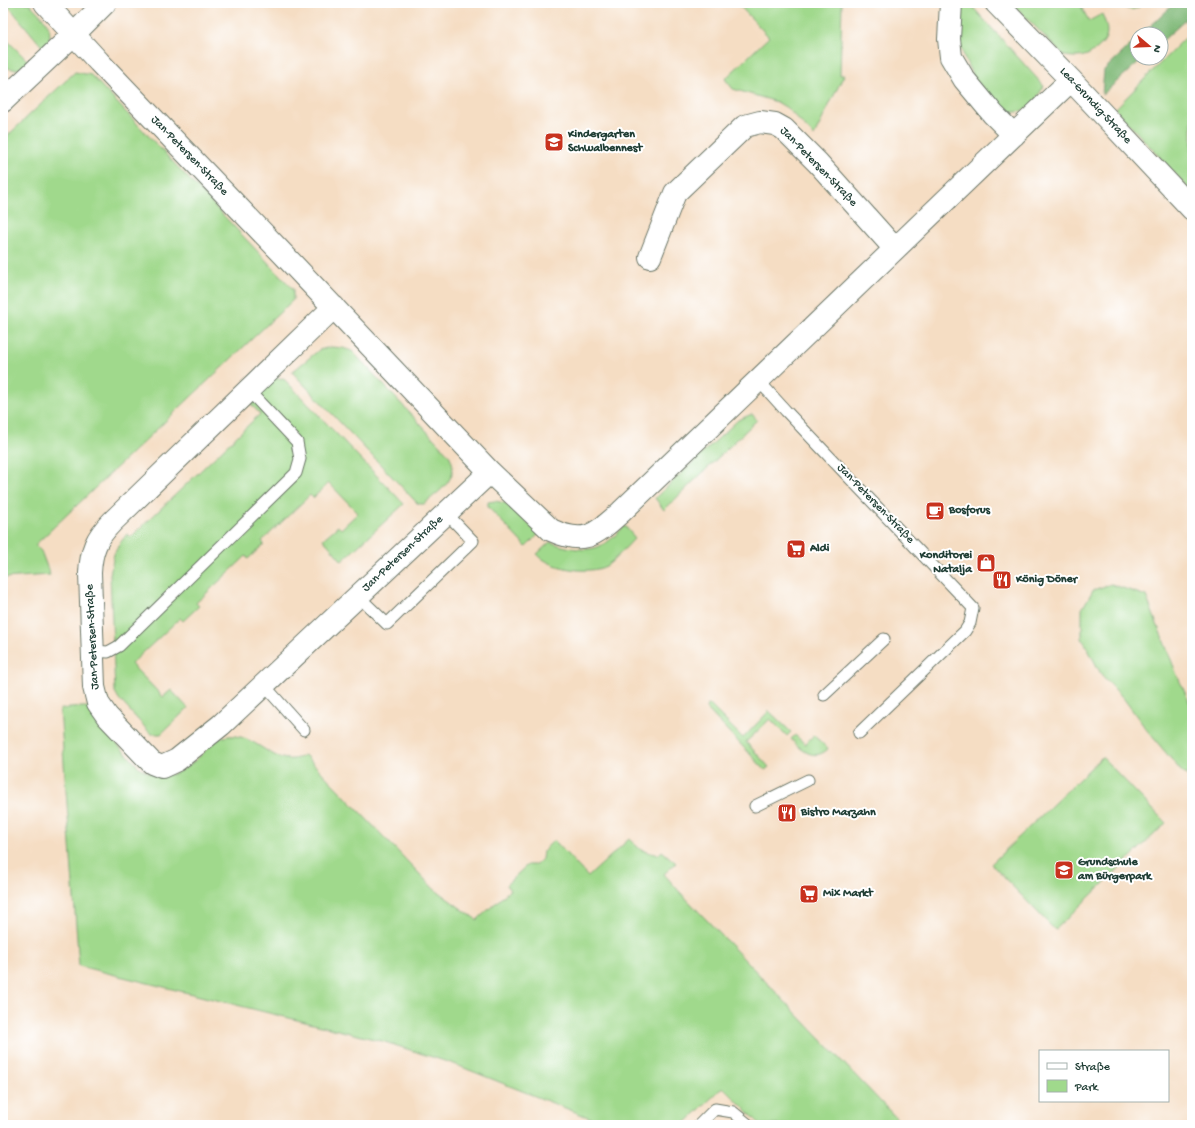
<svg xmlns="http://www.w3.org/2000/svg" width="1195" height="1128" viewBox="0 0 1195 1128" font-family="'Gochi Hand',sans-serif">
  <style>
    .green { fill: #a0d98c; stroke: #608b60 }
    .forest { fill: #80b978; stroke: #507b56 }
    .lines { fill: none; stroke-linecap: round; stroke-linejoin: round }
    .lane-casing { stroke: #6a7566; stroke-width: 13 }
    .street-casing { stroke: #6a7566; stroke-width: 24 }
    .lane { stroke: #fff; stroke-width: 11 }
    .street { stroke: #fff; stroke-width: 22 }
    .labels { text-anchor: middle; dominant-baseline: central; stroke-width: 4; stroke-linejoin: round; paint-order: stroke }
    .street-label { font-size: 12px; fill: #1f3d34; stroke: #fff }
    .poi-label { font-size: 12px; font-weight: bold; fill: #1f3d34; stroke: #fff; text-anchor: start }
  </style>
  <rect width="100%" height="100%" fill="#fff"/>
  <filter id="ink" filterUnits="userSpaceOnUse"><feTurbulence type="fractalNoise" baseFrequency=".025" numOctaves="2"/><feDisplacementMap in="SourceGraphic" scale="8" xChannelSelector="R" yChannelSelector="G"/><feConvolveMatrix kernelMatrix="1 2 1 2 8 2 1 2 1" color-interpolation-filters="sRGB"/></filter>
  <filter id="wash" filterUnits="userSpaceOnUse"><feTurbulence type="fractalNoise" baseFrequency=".012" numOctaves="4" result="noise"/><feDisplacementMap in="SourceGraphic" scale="16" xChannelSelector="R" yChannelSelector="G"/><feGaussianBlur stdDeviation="0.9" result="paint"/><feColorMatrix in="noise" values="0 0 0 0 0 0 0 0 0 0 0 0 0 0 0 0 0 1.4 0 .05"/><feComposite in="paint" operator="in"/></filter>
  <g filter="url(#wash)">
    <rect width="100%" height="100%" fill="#f5ddc3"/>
    <path class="green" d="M 6,3 L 29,3 C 42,17 59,29 44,49 Z
      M 737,3 L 842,3 L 840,75 L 844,75 L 814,136 L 787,108 L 777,102 L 733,89 L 725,79 L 769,37 Z
      M 958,3 L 970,4 L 1043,85 C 1038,101 1024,118 1005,110 C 1000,108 983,89 979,84 C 974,79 971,72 968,66 C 958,45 957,26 958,3 Z
      M 1012,3 L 1079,3 L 1089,21 L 1102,14 C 1109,30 1110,39 1095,50 C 1092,52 1090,54 1087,55 C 1080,58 1072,57 1064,56 Z
      M 1122,3 L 1144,3 C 1136,10 1129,13 1121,4 Z
      M 3,36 L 30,63 C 21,70 13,71 3,66 Z
      M 1186,37 L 1192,43 L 1192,192 L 1115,109 Z
      M 75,72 L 91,75 L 293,289 L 293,300 L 35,545 L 41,551 L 50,575 L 3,578 L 3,140 Z
      M 331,347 L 343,348 L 352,351 L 449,455 C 462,478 439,491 424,504 L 418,504 L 292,372 L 319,350 Z
      M 283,378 L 404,504 L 342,561 L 323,539 L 338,526 L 341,529 L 358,513 L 329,483 L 313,498 L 310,495 L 262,541 L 264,544 L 248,559 L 246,556 L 196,603 L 199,606 L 183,621 L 180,618 L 131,664 L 163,697 L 171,690 L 188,708 L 161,734 L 151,734 L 119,699 L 115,692 L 110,575 L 114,554 L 120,543 L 127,534 L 131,537 L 260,414 L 249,402 L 274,379 Z
      M 752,414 L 757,420 L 664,510 L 655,498 L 738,420 Z
      M 495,501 L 505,503 L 512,506 L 539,534 L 526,547 L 488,507 L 488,502 Z
      M 625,526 L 635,538 C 628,545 614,561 606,566 C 589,575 550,569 537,554 L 550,542 C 564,547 585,553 600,546 C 610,542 617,533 625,526 Z
      M 1111,584 L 1146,596 L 1177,675 L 1192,708 L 1192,779 L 1182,772 L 1146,729 L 1124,699 L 1101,674 L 1082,638 L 1082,609 L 1093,590 Z
      M 708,703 L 743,738 L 769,711 L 791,732 L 787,736 L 770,719 L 746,742 L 769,767 L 765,770 L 706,708 Z
      M 82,707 L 88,707 L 95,721 L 140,768 C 168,785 186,770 206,750 C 212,745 215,739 223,737 C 256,728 274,773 305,755 L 434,889 L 477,920 L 510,890 L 506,885 L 527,865 L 536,865 L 542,859 L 543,851 L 554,840 L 588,877 L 629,839 L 641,850 L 658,855 L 662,851 L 676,863 L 664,874 L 678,890 L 903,1125 L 761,1125 L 723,1087 L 683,1125 L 608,1125 L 454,1064 L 382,1041 L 79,966 L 60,709 Z
      M 795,735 L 805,744 L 814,735 L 828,749 C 814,762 801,750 791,739 Z
      M 1102,757 L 1166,823 L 1055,930 L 991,864 Z"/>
    <path class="forest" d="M 1175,3 L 1192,3 L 1192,14 L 1161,42 L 1161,34 L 1142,34 Z
      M 1137,39 L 1137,58 L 1143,58 L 1102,95 L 1104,70 Z"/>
  </g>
  <g filter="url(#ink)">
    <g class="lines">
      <defs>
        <path id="lane" d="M 758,380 L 786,411 L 973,608 L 970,623 L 965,631 L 859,733
          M 358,596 L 387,624 L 473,541 L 447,514
          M 93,651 L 108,652 L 119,646 L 296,473 L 300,459 L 297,442 L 248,390
          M 264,685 L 304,730
          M 824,695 L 884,639
          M 755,806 L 808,780
          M 699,1125 L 715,1109 L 733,1112 L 749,1125"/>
        <path id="street" d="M 45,3 L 99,62 L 283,254 L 490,472 L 551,530 C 586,546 596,534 621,512 L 1071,80
          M 951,3 L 949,39 L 951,57 L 964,79 L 993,114 L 1014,135
          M 996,3 L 1071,80 L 1192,209
          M 3,101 L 74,34 L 105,3
          M 650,257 L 675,193 L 745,126 L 760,122 L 775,124 L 784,129 L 818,163 L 895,249
          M 334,307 L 112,522 C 96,538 91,551 90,573 L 94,687 L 98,703 L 107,716 L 152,763 L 162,767 L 177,760 L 221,725 L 490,472"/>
      </defs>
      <use href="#lane" class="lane-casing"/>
      <use href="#street" class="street-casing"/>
      <use href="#lane" class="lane"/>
      <use href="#street" class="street"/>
    </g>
  </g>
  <defs>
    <symbol id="school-square" viewBox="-11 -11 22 22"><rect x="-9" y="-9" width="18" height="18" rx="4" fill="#c8321e" stroke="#fff"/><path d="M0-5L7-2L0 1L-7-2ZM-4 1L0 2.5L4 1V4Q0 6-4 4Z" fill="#fff"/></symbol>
    <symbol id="cafe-square" viewBox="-11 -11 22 22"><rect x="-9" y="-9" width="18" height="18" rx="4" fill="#c8321e" stroke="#fff"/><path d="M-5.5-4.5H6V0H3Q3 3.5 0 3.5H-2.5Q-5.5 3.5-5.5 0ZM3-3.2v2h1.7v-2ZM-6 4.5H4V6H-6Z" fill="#fff"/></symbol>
    <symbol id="supermarket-square" viewBox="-11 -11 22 22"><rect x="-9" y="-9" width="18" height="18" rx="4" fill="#c8321e" stroke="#fff"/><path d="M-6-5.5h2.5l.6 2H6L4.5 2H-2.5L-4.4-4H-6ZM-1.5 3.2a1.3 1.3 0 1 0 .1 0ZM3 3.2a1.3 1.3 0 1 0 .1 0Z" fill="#fff"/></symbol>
    <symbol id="shop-square" viewBox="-11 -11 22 22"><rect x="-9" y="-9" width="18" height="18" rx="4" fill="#c8321e" stroke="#fff"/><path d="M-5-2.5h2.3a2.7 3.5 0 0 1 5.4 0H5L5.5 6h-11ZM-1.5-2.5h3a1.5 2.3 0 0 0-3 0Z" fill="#fff"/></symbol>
    <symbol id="restaurant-square" viewBox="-11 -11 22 22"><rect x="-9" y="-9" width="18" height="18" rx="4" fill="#c8321e" stroke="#fff"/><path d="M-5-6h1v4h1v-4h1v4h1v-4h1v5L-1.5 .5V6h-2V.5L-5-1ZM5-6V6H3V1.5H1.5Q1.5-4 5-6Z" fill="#fff"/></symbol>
  </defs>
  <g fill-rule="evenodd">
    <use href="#school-square" x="543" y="131" width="22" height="22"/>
    <use href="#cafe-square" x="924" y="500" width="22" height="22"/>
    <use href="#supermarket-square" x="785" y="538" width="22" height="22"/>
    <use href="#shop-square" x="975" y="552" width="22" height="22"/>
    <use href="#restaurant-square" x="991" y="569" width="22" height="22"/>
    <use href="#restaurant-square" x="776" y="802" width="22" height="22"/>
    <use href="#school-square" x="1053" y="859" width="22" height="22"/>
    <use href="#supermarket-square" x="798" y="883" width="22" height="22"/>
  </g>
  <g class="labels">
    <g class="street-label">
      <text transform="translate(1095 106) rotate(47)">Lea-Grundig-Straße</text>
      <text transform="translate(189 156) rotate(46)">Jan-Petersen-Straße</text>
      <text transform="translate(818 167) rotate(46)">Jan-Petersen-Straße</text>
      <text transform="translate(875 504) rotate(46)">Jan-Petersen-Straße</text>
      <text transform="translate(403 554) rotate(-43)">Jan-Petersen-Straße</text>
      <text transform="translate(93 637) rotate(-93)">Jan-Petersen-Straße</text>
    </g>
    <g class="poi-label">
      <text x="568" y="135">Kindergarten<tspan x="568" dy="14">Schwalbennest</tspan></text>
      <text x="949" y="511">Bosforus</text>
      <text x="810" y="549">Aldi</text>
      <text x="972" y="556" text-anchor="end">Konditorei<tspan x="972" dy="14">Natalja</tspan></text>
      <text x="1016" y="580">König Döner</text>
      <text x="801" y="813">Bistro Marzahn</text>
      <text x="1078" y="863">Grundschule<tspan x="1078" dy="14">am Bürgerpark</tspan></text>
      <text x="823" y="894">Mix Markt</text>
    </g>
  </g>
  <rect width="1195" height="1128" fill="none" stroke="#fff" stroke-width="16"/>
  <rect x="1039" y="1050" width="130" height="52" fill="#ffffff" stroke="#a5b1ae"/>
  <rect x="1047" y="1063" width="20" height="6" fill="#ffffff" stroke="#a5b1ae"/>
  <text x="1075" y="1070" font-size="12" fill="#1f3d34">Straße</text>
  <rect x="1047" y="1080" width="20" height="12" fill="#a0d98c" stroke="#a5b1ae"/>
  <text x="1075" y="1090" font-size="12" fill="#1f3d34">Park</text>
  <g transform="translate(1149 46) rotate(109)"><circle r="19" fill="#ffffff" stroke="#a5b1ae"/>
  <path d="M0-3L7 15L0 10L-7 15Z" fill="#c8321e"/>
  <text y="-6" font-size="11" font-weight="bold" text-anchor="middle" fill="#1f3d34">N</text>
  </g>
</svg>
